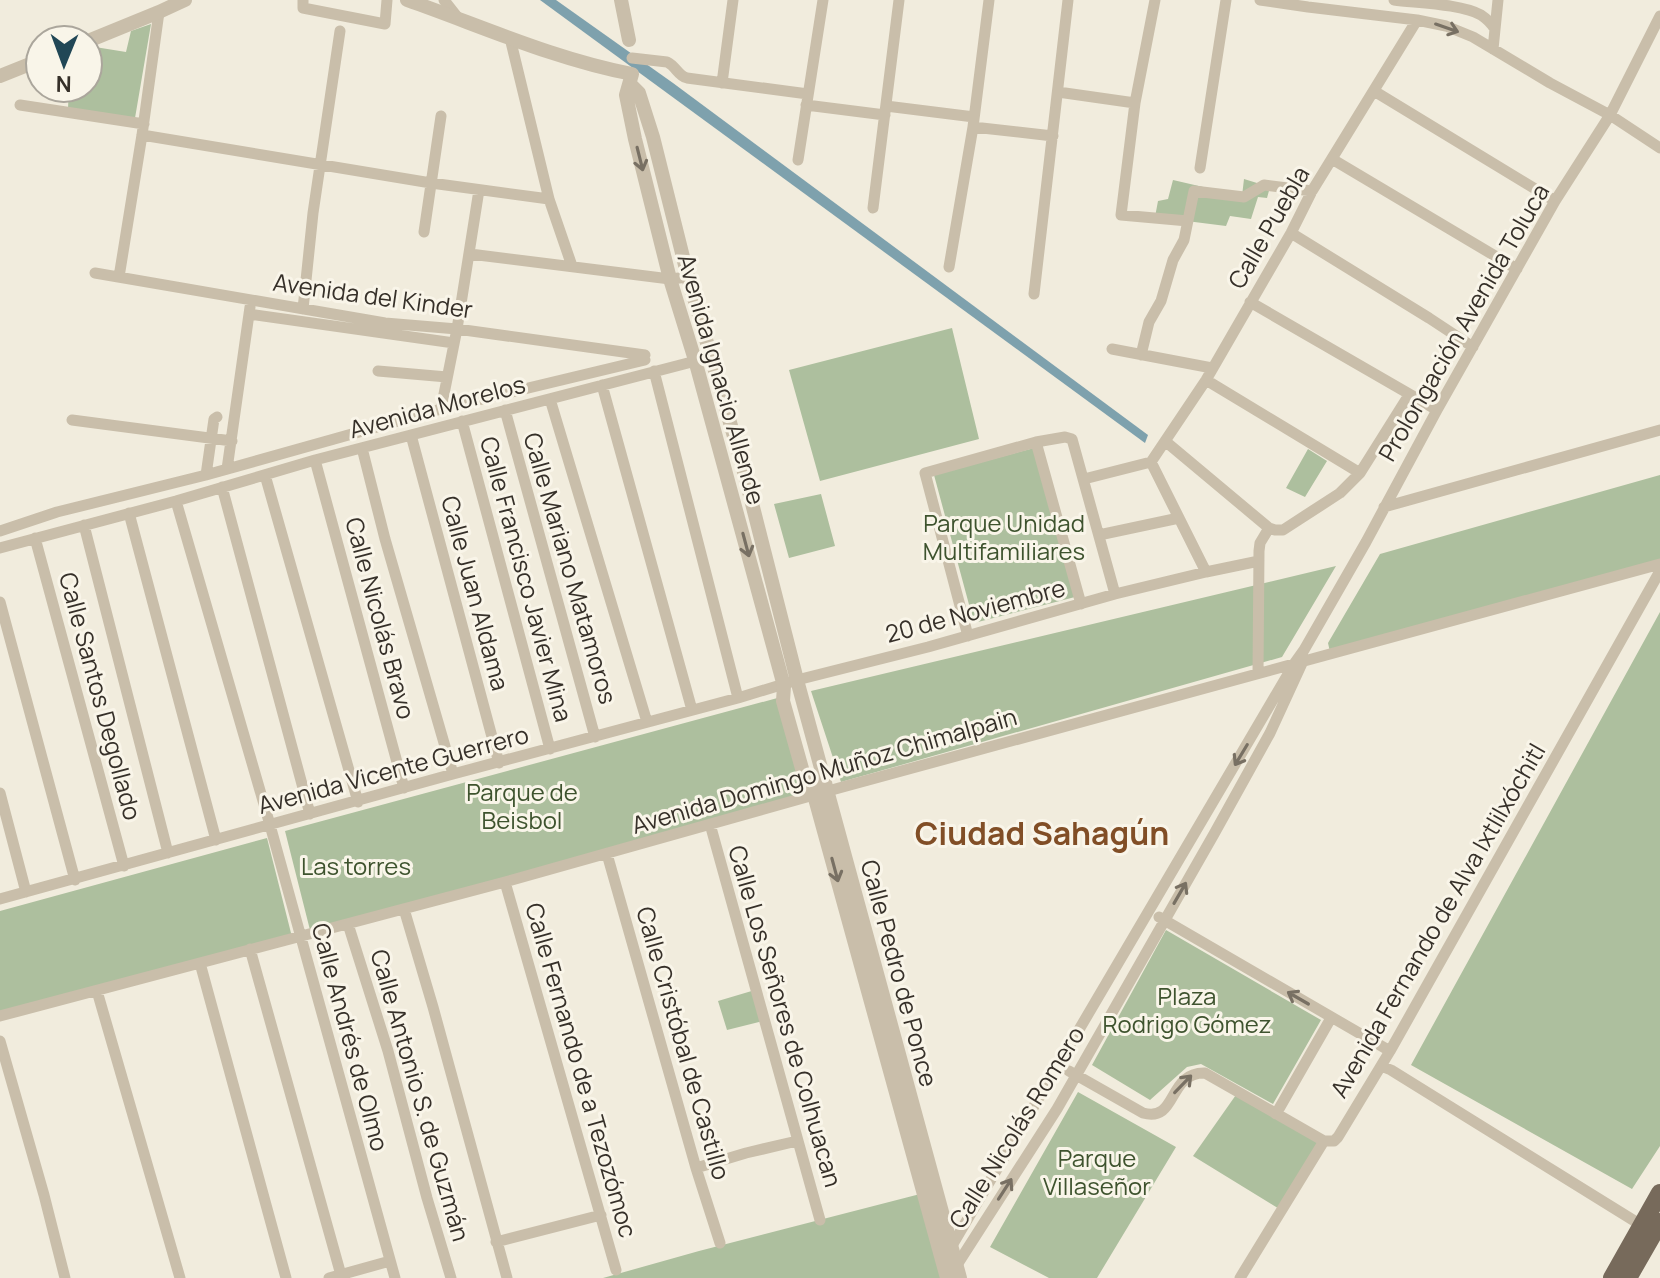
<svg xmlns="http://www.w3.org/2000/svg" width="1660" height="1278" viewBox="0 0 1660 1278" font-family="Manrope,sans-serif">
  <style>
    .green { fill: #adbf9e }
    .water { fill: #7ea1ad }
    .lines { fill: none; stroke-linecap: round; stroke-linejoin: round }
    .minor { stroke: #c9beaa; stroke-width: 11 }
    .tertiary { stroke: #c9beaa; stroke-width: 14 }
    .primary { stroke: #776a5b; stroke-width: 18 }
    .oneway { stroke: #787063 }
    .labels { text-anchor: middle; dominant-baseline: central; stroke-width: 6; stroke-linejoin: round; paint-order: stroke }
    .street-label { font-size: 24px; fill: #363029; stroke: #f9f5e9 }
    .park-label { font-size: 24px; fill: #3e532e; stroke: #f9f5e9 }
    .district-label { font-size: 32px; font-weight: bold; fill: #814e26; stroke: #f9f5e9 }
  </style>
  <rect width="100%" height="100%" fill="#f1ecdd"/>
  <path class="green" d="M 151,24 L 135,118 L 68,108 L 69,88 L 88,88 L 88,50 L 95,47 L 126,52 L 131,31 Z
    M 1244,179 L 1270,187 L 1267,198 L 1258,197 L 1251,219 L 1230,216 L 1226,226 L 1155,217 L 1158,201 L 1168,199 L 1173,180 L 1242,196 Z
    M 952,328 L 979,439 L 820,481 L 789,370 Z
    M 1034,448 L 1075,597 L 974,623 L 934,475 Z
    M 1308,449 L 1327,461 L 1305,497 L 1286,488 Z
    M 1660,475 L 1660,564 L 1330,652 L 1328,643 L 1380,554 Z
    M 821,494 L 835,546 L 789,558 L 774,504 Z
    M 1336,566 L 1282,657 L 841,782 L 811,691 Z
    M 1660,612 L 1660,1146 L 1632,1189 L 1411,1065 Z
    M 781,697 L 807,795 L 310,930 L 285,831 Z
    M 267,838 L 292,937 L 0,1015 L 0,911 Z
    M 1166,930 L 1321,1020 L 1273,1104 L 1201,1064 L 1187,1067 L 1150,1100 L 1092,1065 Z
    M 755,990 L 763,1021 L 727,1030 L 718,1001 Z
    M 1078,1092 L 1176,1147 L 1097,1278 L 1049,1278 L 990,1247 Z
    M 1238,1092 L 1324,1141 L 1281,1210 L 1193,1156 Z
    M 924,1193 L 947,1278 L 603,1278 L 699,1251 Z"/>
  <path class="water" d="M 540,0 L 556,0 L 673,83 L 1148,435 L 1145,443 Z"/>
  <g class="lines">
    <path class="minor" d="M 303,0 L 303,8 L 385,24 L 387,0
      M 444,0 L 458,18
      M 1155,0 L 1135,103 L 1121,215 L 1188,221
      M 1260,0 L 1308,7 L 1417,20 L 1446,26 L 1473,37 L 1550,83 L 1610,115 L 1660,148
      M 1394,0 C 1417,3 1462,4 1481,15 C 1487,19 1491,23 1495,29
      M 510,38 L 549,199 L 572,266
      M 1493,49 L 1498,0
      M 632,58 L 667,62 C 676,66 678,76 687,78 L 808,94
      M 722,83 L 733,0
      M 1374,91 L 1555,201
      M 1058,92 L 1135,103
      M 20,105 L 144,124
      M 806,105 L 885,115
      M 886,106 L 974,117
      M 973,127 L 1053,136
      M 142,135 L 431,183 L 549,199
      M 1332,159 L 1517,269
      M 798,160 L 823,0
      M 1200,168 L 1226,0
      M 873,208 L 899,0
      M 424,232 L 441,116
      M 1291,233 L 1429,318 L 1473,347
      M 470,254 L 670,279 L 688,277
      M 949,267 L 973,127 L 989,0
      M 95,273 L 385,323 L 457,329 L 645,355
      M 119,277 L 142,135 L 159,12
      M 1034,294 L 1068,0
      M 1250,302 L 1437,410
      M 303,309 L 313,213 L 340,31
      M 249,314 L 454,343
      M 1112,349 L 1212,368
      M 1141,355 L 1149,322 L 1161,301 L 1173,260 L 1184,240 L 1194,191 L 1244,197 L 1264,185 L 1312,191
      M 378,371 L 447,377
      M 654,371 L 738,698
      M 1206,380 L 1360,473
      M 602,385 L 692,710
      M 550,399 L 647,722
      M 441,409 L 457,329 L 479,190
      M 505,410 L 595,737
      M 72,420 L 232,441
      M 462,421 L 550,749
      M 411,435 L 499,763
      M 1165,441 L 1269,528 L 1275,530 L 1283,530 L 1340,493 L 1360,473 L 1409,395
      M 1036,442 L 1065,437 L 1072,439 L 1115,594
      M 362,448 L 385,539 L 453,774
      M 315,460 L 404,788
      M 1151,462 L 1206,572
      M 227,469 L 250,307
      M 206,475 L 214,419 L 217,417
      M 265,475 L 358,802
      M 1084,479 L 1151,462 L 1206,380 L 1291,233 L 1312,191 L 1417,20
      M 222,487 L 310,814
      M 176,501 L 270,825 L 395,1278
      M 1384,507 L 1660,430
      M 129,513 L 216,840
      M 84,525 L 168,853
      M 0,531 L 57,512 L 206,475 L 441,409 L 645,360
      M 1099,535 L 1179,518
      M 35,538 L 124,866
      M 0,548 L 176,501 L 315,460 L 711,357
      M 0,602 L 75,880
      M 968,636 L 925,473 L 1036,442 L 1081,604
      M 1258,673 L 1259,551 L 1260,543 L 1269,528
      M 0,793 L 26,892
      M 710,824 L 820,1220
      M 607,854 L 696,1168 L 720,1243
      M 505,882 L 616,1270
      M 0,899 L 453,774 L 738,698 L 797,680 L 928,647 L 1115,594 L 1206,572 L 1259,561
      M 404,909 L 433,1007 L 507,1278
      M 1159,917 L 1390,1051
      M 348,924 L 388,1051 L 427,1198 L 451,1278
      M 250,949 L 341,1275
      M 200,963 L 286,1278
      M 97,991 L 180,1278
      M 0,1016 L 505,882 L 828,791 L 1660,564
      M 0,1041 L 44,1195 L 65,1278
      M 1381,1066 L 1391,1070 L 1641,1225
      M 1069,1071 L 1143,1113 C 1178,1123 1167,1072 1205,1073 L 1324,1141
      M 1276,1114 L 1331,1018
      M 1324,1141 L 1334,1141 L 1338,1137 L 1390,1051 L 1660,571
      M 696,1168 L 746,1153 L 797,1141
      M 496,1242 L 601,1215
      M 950,1249 L 1294,664 L 1304,650 L 1366,542 L 1437,410 L 1555,201 L 1610,115 L 1660,16
      M 955,1268 L 1057,1109 L 1214,834 L 1270,733 L 1304,659
      M 329,1278 L 390,1261
      M 1240,1278 L 1324,1141"/>
    <path class="tertiary" d="M 407,0 C 481,26 554,59 632,74 L 626,95 L 635,139 L 670,279 L 695,360 L 784,686 L 783,701 L 808,790 L 814,795
      M 621,0 L 629,40
      M 88,41 L 159,12 L 185,0
      M 0,76 L 40,60
      M 630,84 L 639,93 L 653,137 L 688,277 L 742,464 L 797,680 L 960,1278
      M 816,788 L 814,795 L 947,1278"/>
    <path class="primary" d="M 1612,1278 L 1660,1193
      M 1628,1278 L 1660,1222"/>
  </g>
  <defs><path id="oneway-shaft" d="M-6 0H5M1.5-3L5.5 0L1.5 3" fill="none" stroke-width="1.6" stroke-linecap="round" stroke-linejoin="round" transform="scale(2)"/></defs>
  <g class="oneway">
    <use href="#oneway-shaft" transform="translate(1447 28) rotate(19)"/>
    <use href="#oneway-shaft" transform="translate(640 159) rotate(76)"/>
    <use href="#oneway-shaft" transform="translate(746 545) rotate(75)"/>
    <use href="#oneway-shaft" transform="translate(1241 755) rotate(121)"/>
    <use href="#oneway-shaft" transform="translate(835 870) rotate(75)"/>
    <use href="#oneway-shaft" transform="translate(1180 893) rotate(-60)"/>
    <use href="#oneway-shaft" transform="translate(1298 998) rotate(-150)"/>
    <use href="#oneway-shaft" transform="translate(1183 1084) rotate(-46)"/>
    <use href="#oneway-shaft" transform="translate(1005 1189) rotate(-57)"/>
  </g>
  <g class="labels">
    <g class="street-label">
      <text transform="translate(1268 227) rotate(-60)">Calle Puebla</text>
      <text transform="translate(373 295) rotate(8)">Avenida del Kinder</text>
      <text transform="translate(1463 322) rotate(-60)">Prolongación Avenida Toluca</text>
      <text transform="translate(722 379) rotate(74)">Avenida Ignacio Allende</text>
      <text transform="translate(437 406) rotate(-15)">Avenida Morelos</text>
      <text transform="translate(571 568) rotate(74)">Calle Mariano Matamoros</text>
      <text transform="translate(527 579) rotate(75)">Calle Francisco Javier Mina</text>
      <text transform="translate(476 593) rotate(75)">Calle Juan Aldama</text>
      <text transform="translate(975 610) rotate(-15)">20 de Noviembre</text>
      <text transform="translate(381 618) rotate(75)">Calle Nicolás Bravo</text>
      <text transform="translate(101 696) rotate(75)">Calle Santos Degollado</text>
      <text transform="translate(393 769) rotate(-15)">Avenida Vicente Guerrero</text>
      <text transform="translate(824 770) rotate(-16)">Avenida Domingo Muñoz Chimalpain</text>
      <text transform="translate(1437 920) rotate(-60)">Avenida Fernando de Alva Ixtlilxóchitl</text>
      <text transform="translate(900 973) rotate(75)">Calle Pedro de Ponce</text>
      <text transform="translate(786 1016) rotate(74)">Calle Los Señores de Colhuacan</text>
      <text transform="translate(351 1037) rotate(75)">Calle Andrés de Olmo</text>
      <text transform="translate(684 1043) rotate(74)">Calle Cristóbal de Castillo</text>
      <text transform="translate(582 1070) rotate(74)">Calle Fernando de a Tezozómoc</text>
      <text transform="translate(421 1095) rotate(74)">Calle Antonio S. de Guzmán</text>
      <text transform="translate(1016 1127) rotate(-58)">Calle Nicolás Romero</text>
    </g>
    <g class="park-label">
      <text x="1004" y="522">Parque Unidad<tspan x="1004" dy="28">Multifamiliares</tspan></text>
      <text x="522" y="791">Parque de<tspan x="522" dy="28">Beisbol</tspan></text>
      <text x="356" y="865">Las torres</text>
      <text x="1187" y="995">Plaza<tspan x="1187" dy="28">Rodrigo Gómez</tspan></text>
      <text x="1097" y="1157">Parque<tspan x="1097" dy="28">Villaseñor</tspan></text>
    </g>
    <g class="district-label">
      <text x="1042" y="833">Ciudad Sahagún</text>
    </g>
  </g>
  <g transform="translate(64 64) rotate(181)"><circle r="38" fill="#f9f5e9" stroke="#aba69c" stroke-width="2"/>
  <path d="M0-6L14 30L0 20L-14 30Z" fill="#214756"/>
  <text y="-12" font-size="22" font-weight="bold" text-anchor="middle" fill="#363029">N</text>
  </g>
</svg>
